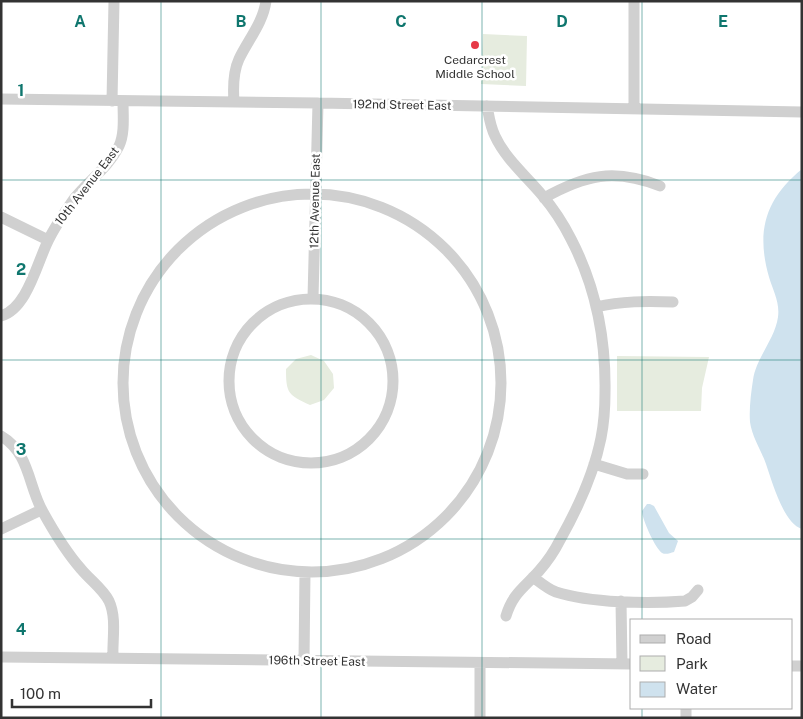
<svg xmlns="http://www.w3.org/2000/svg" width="803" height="719" viewBox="0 0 803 719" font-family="'Public Sans',sans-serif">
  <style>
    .green { fill: #e6ecdf }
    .water { fill: #cfe2ee }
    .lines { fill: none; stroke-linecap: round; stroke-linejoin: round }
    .minor { stroke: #d0d0d0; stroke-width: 11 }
    .grid { fill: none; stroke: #0f766e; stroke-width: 1; stroke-opacity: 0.55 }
    .poi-dot { fill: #e63946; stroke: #fff; stroke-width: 2 }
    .labels { text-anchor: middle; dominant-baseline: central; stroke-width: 5; stroke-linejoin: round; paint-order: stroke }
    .poi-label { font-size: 12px; fill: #333; stroke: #fff }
    .street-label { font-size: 12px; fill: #333; stroke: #fff }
    .grid-label { font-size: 16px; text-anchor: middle; font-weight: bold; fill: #0f766e; stroke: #fff; stroke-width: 5; stroke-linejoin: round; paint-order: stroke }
  </style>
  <rect width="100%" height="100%" fill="#fff"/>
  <path class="green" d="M 483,34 L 527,36 L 526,86 L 481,84 Z
    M 311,355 L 324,361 L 333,374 L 334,388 L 324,400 L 310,405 C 288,395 286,393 286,369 L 296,359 Z
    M 617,356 L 709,357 L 702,388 L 701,411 L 617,411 Z"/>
  <path class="water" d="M 802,169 L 802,529 C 783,523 772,481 766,464 C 761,450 752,437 750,422 C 749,409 751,393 753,380 C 756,358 775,339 778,317 C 780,302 773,291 769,277 C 756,232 765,199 802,169 Z
    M 647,504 L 650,504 L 654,506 L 669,533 L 678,541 L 674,552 C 670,553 666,555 662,553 C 655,548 642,519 642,511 Z"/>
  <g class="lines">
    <path class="minor" d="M 1,99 L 318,103 L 802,112
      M 112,101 L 114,1
      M 234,102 C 233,88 233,72 239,59 C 248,40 263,23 266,1
      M 487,106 C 489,116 490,126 495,136 C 505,158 526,176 542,195 C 553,208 563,223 571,239 C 596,287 606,339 605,393 C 605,408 604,423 601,438 C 594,473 578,508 560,540 C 555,550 547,562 539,571 C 524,588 513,593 506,616
      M 634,109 L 634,1
      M123 383a189 189 0 1 1 378 0a189 189 0 1 1-378 0Z
      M 544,198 C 585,175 614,168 660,186
      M 1,217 L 48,240
      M 313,298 L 318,103
      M229 381a82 82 0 1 1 164 0a82 82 0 1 1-164 0Z
      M 596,307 C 622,301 646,301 673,302
      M 1,316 C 27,309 37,263 48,241 C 55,226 65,212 74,199 C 88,181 109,167 119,146 C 125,133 123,116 123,101
      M 1,436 C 30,453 28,486 43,512 C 54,532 66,552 81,569 C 90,580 103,589 109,601 C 117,618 112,641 113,658
      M 594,464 L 627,474 L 643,474
      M 1,529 L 41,510
      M 533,577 C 541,583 548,589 556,592 C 590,603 649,604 685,601 L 692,597 L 698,590
      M 621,601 L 622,664
      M 1,657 L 632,664
      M 304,660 L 305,572
      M 792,666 L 802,666
      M 686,708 L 686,718
      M 480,718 L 480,663"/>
  </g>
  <path class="grid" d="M 161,1 L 161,718M 321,1 L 321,718M 482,1 L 482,718M 642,1 L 642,620M 1,180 L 802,180M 1,360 L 802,360M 1,539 L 802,539M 642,708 L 642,718"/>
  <circle class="poi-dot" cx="475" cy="45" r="5"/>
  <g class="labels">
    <g class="poi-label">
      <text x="475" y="60">Cedarcrest<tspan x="475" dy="14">Middle School</tspan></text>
    </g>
    <g class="street-label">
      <text transform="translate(402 105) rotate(1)">192nd Street East</text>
      <text transform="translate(87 186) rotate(-52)">10th Avenue East</text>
      <text transform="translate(315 201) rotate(-89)">12th Avenue East</text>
      <text transform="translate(317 661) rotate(1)">196th Street East</text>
    </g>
  </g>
  <g class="grid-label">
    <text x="80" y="27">A</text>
    <text x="241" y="27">B</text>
    <text x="401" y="27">C</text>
    <text x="562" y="27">D</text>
    <text x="723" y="27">E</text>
    <text x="21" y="96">1</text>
    <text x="21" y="275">2</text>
    <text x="21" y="455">3</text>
    <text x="21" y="635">4</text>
  </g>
  <rect width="803" height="719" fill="none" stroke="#333333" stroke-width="5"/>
  <rect x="630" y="619" width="162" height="90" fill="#ffffff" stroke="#adadad"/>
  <rect x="640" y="635" width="25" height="8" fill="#d0d0d0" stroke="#adadad"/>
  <text x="676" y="644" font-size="15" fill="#333333">Road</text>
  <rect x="640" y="656" width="25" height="15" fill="#e6ecdf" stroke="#adadad"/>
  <text x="676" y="669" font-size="15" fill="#333333">Park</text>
  <rect x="640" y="682" width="25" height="15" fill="#cfe2ee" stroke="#adadad"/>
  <text x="676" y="694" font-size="15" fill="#333333">Water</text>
  <path d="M12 699v8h139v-8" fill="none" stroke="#333333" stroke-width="2.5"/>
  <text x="20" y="699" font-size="15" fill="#333333" stroke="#ffffff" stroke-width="4" paint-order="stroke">100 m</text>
</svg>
